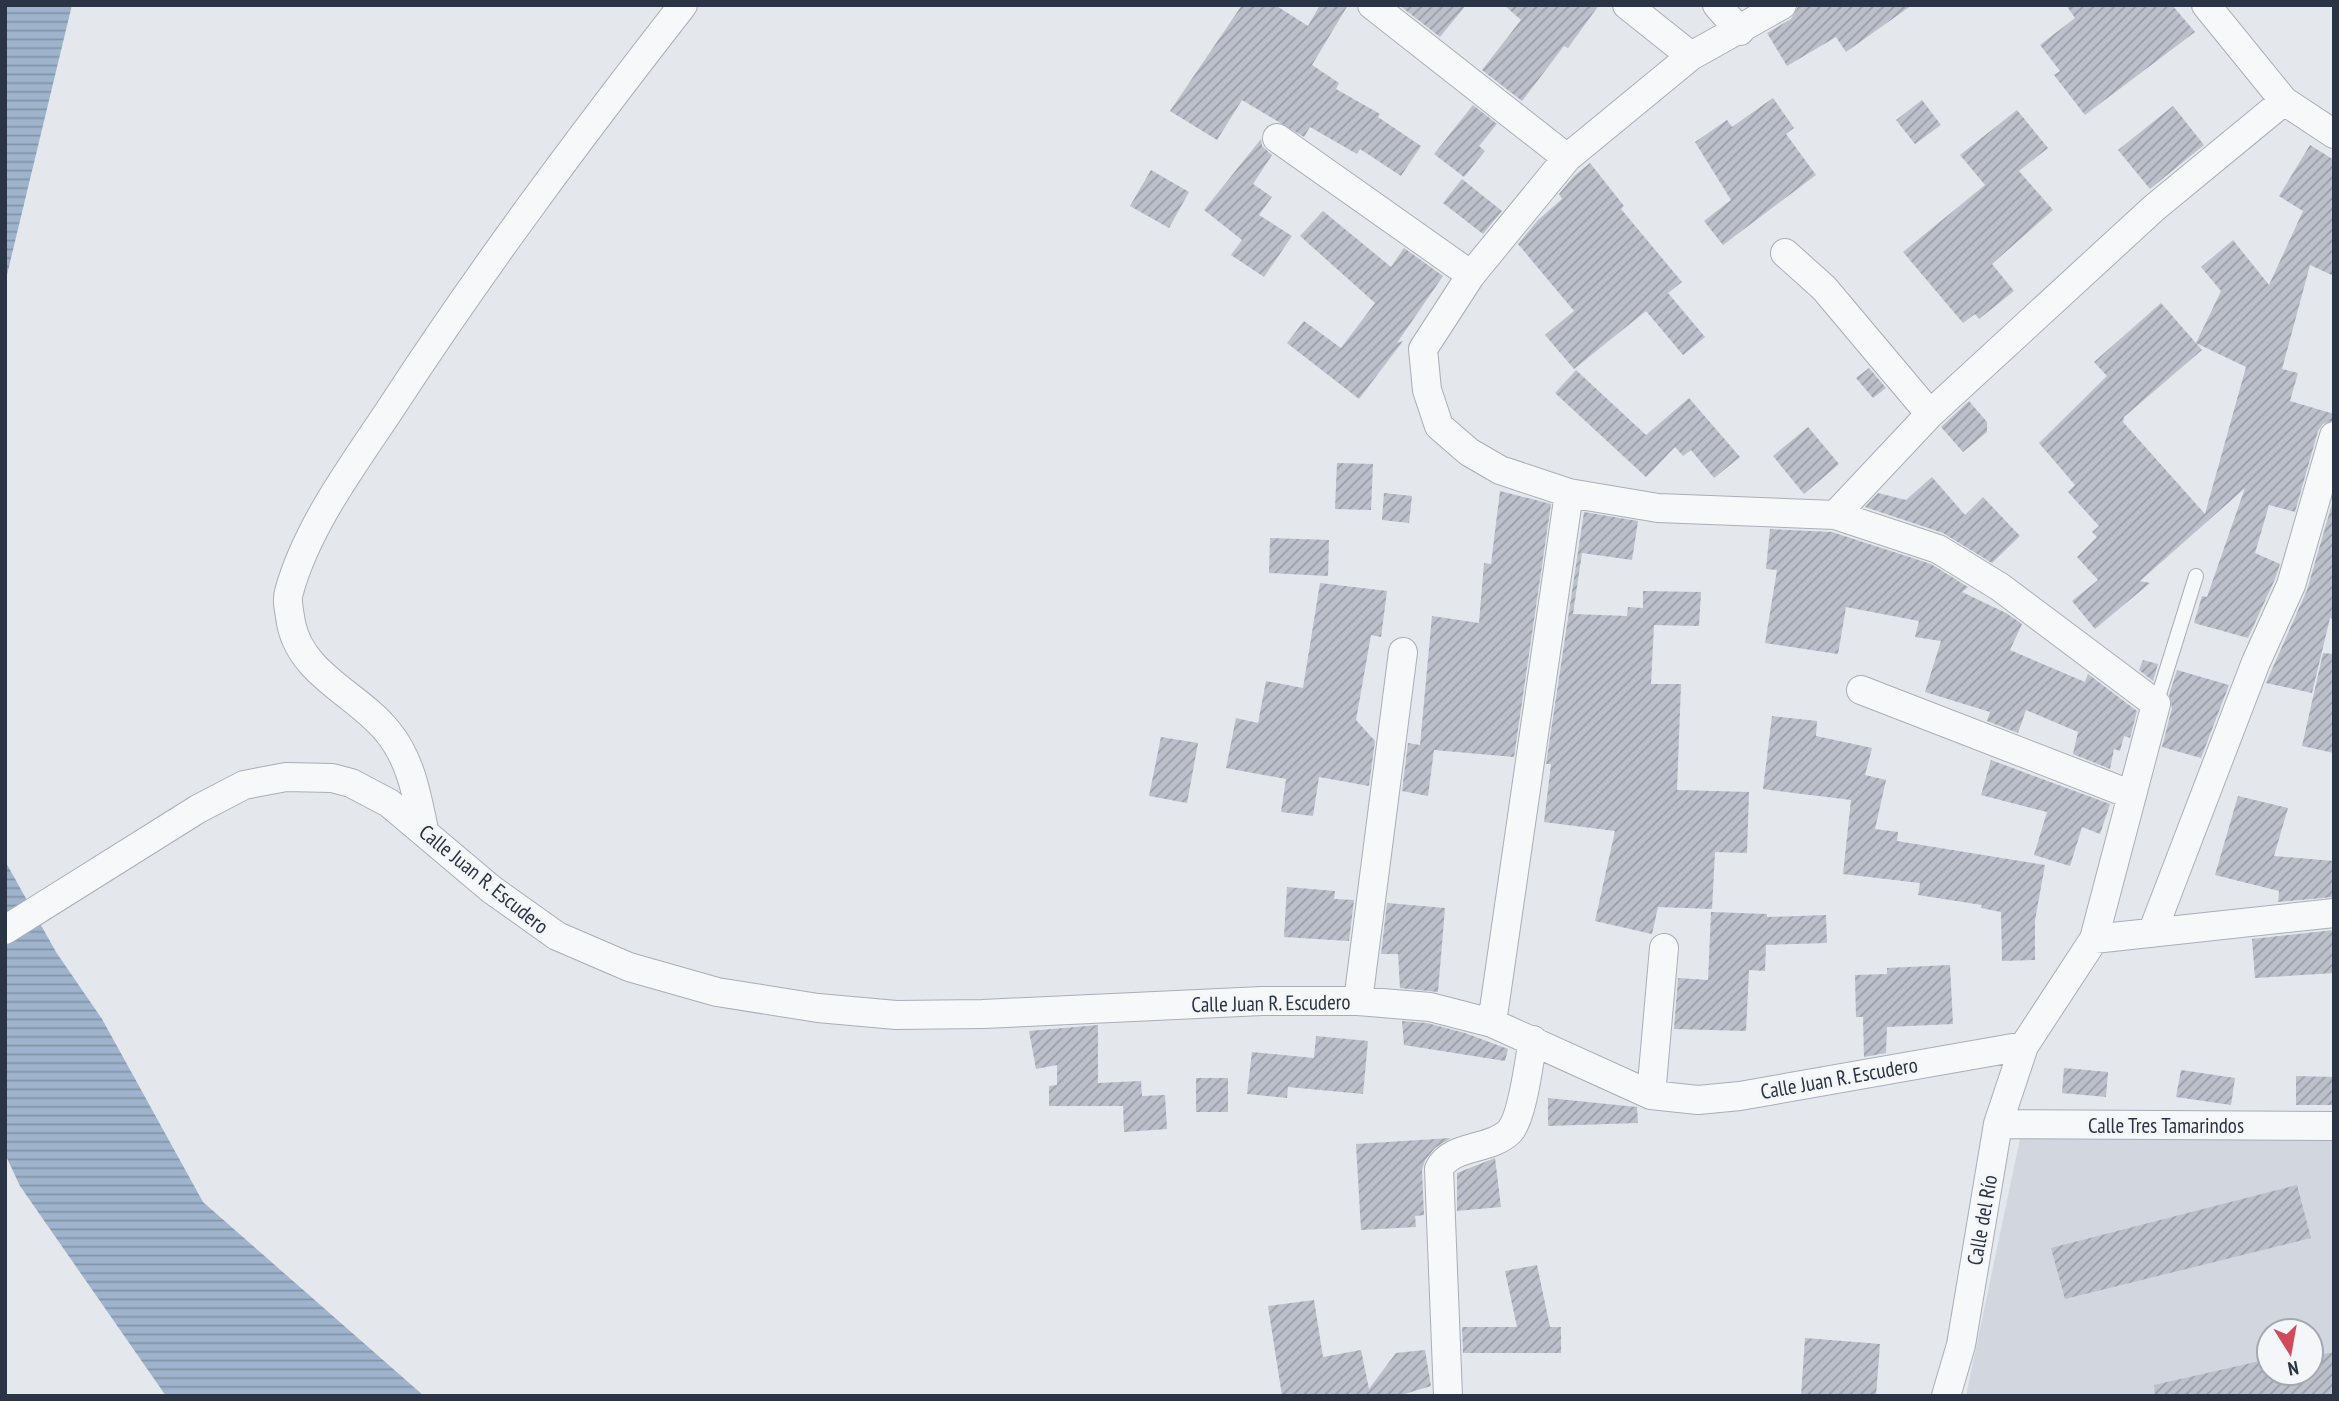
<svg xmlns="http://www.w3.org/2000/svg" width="2339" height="1401" viewBox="0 0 2339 1401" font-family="'PT Sans Narrow',sans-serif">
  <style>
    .built { fill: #d2d6de; fill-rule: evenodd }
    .water { fill: url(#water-rules) }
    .building { fill: url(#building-hatch) }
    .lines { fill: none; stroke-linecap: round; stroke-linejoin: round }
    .service-casing { stroke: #a9aeb7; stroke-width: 16 }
    .minor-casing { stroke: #a9aeb7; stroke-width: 30 }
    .service { stroke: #f7f8fa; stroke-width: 14 }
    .minor { stroke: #f7f8fa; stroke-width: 28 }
    .labels { text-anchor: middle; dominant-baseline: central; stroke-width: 5; stroke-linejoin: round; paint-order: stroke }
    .street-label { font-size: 21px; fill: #2b3445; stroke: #f4f6f9 }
  </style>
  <defs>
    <pattern id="water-rules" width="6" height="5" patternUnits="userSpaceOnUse" patternTransform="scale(1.75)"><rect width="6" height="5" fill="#9fb4cc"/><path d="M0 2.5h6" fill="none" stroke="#8293a7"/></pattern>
    <pattern id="building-hatch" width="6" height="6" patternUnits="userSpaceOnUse" patternTransform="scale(1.75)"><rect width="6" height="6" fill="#bbc0ca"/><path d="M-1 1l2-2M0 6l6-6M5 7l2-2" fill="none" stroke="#989da6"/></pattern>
  </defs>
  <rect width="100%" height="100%" fill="#e4e7ec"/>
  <path class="built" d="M 2021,1134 L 2334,1137 L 2334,1396 L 1966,1396 ZM 2269,1331 L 2311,1331 L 2311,1373 L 2269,1373 Z"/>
  <path class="water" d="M 5,5 L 72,5 L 5,283 Z
    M 5,861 L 56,952 L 102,1019 L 203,1202 L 424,1396 L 166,1396 L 20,1186 L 5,1154 Z"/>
  <path class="building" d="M 1242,5 L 1275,5 L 1308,26 L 1320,5 L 1348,5 L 1312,65 L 1339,83 L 1336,89 L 1380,114 L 1378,117 L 1421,146 L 1401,176 L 1360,149 L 1357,154 L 1310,127 L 1304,137 L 1242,100 L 1217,140 L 1170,111 Z
    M 1399,5 L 1466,5 L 1440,37 Z
    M 1504,5 L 1599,5 L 1568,48 L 1564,46 L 1522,101 L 1482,70 L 1521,20 Z
    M 1799,5 L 1912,5 L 1846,52 L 1836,37 L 1787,66 L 1767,33 L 1791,19 Z
    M 2066,5 L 2172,5 L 2195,32 L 2085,115 L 2054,75 L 2060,71 L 2040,45 L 2075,18 Z
    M 1773,98 L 1794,128 L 1786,134 L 1816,175 L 1723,245 L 1704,221 L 1731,200 L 1695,142 L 1727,120 L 1732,127 Z
    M 1922,100 L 1941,125 L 1915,144 L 1896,120 Z
    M 1473,105 L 1497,124 L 1479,146 L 1485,151 L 1464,177 L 1434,154 Z
    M 2173,106 L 2204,145 L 2150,189 L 2118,150 Z
    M 2017,110 L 2048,148 L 2019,171 L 2053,210 L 1992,264 L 2014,291 L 1979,319 L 1975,314 L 1963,323 L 1903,252 L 1985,185 L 1960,155 Z
    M 1261,139 L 1262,146 L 1272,155 L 1253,184 L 1272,197 L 1259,215 L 1292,236 L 1264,277 L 1231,255 L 1242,240 L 1204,210 Z
    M 2310,145 L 2334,160 L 2334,276 L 2310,265 L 2282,369 L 2298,373 L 2290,401 L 2334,414 L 2334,420 L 2323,424 L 2318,431 L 2295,512 L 2269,505 L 2255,553 L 2280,564 L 2275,579 L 2248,638 L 2194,623 L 2202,596 L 2207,597 L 2245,488 L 2140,581 L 2150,583 L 2095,629 L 2072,601 L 2098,580 L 2077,557 L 2097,537 L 2092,532 L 2099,526 L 2068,492 L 2075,485 L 2039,443 L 2107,376 L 2094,362 L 2161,303 L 2202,350 L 2124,417 L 2123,422 L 2205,514 L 2246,367 L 2196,343 L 2221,291 L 2201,267 L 2233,240 L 2269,285 L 2303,211 L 2279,196 Z
    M 1590,163 L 1624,206 L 1621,209 L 1682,282 L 1668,293 L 1705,337 L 1683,355 L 1646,311 L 1574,369 L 1545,335 L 1574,311 L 1518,244 L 1538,220 L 1562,199 L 1559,194 L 1574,176 Z
    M 1151,170 L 1189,192 L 1169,228 L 1130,206 Z
    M 1462,179 L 1502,211 L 1483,234 L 1443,203 Z
    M 1323,211 L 1391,267 L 1404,248 L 1443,276 L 1397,343 L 1403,341 L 1359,399 L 1287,343 L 1304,321 L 1341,348 L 1375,303 L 1300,236 Z
    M 1869,368 L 1886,388 L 1873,398 L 1856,378 Z
    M 1576,370 L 1646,435 L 1689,398 L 1740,457 L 1714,478 L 1691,450 L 1683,456 L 1675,447 L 1646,477 L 1555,393 Z
    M 1969,401 L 1987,422 L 1987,432 L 1963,452 L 1941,427 Z
    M 1808,427 L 1839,464 L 1804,494 L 1773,456 Z
    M 1337,463 L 1373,464 L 1371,510 L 1335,509 Z
    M 1932,477 L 1965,515 L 1983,497 L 2020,536 L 1992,563 L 1943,533 L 1865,507 L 1878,493 L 1906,500 Z
    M 1500,491 L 1551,504 L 1514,757 L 1434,750 L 1428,796 L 1402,791 L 1408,743 L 1420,745 L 1432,616 L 1479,623 L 1484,563 L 1491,564 Z
    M 1384,493 L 1412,496 L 1409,523 L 1382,520 Z
    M 2334,497 L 2334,619 L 2330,618 L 2312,693 L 2266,683 L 2307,590 Z
    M 1584,512 L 1638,521 L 1632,560 L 1582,553 L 1573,614 L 1627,616 L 1628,607 L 1643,608 L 1643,591 L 1701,592 L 1699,626 L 1654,625 L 1651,684 L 1681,684 L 1677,790 L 1749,792 L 1747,853 L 1715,852 L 1712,909 L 1658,907 L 1652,934 L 1595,921 L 1615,831 L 1544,822 L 1551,764 L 1546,764 Z
    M 1770,529 L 1832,532 L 1931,564 L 1968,587 L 1962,592 L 2006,613 L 2022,624 L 2010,650 L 2085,682 L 2088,674 L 2137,711 L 2130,738 L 2124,736 L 2120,751 L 2114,749 L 2110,769 L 2073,754 L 2078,732 L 2026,710 L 2018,733 L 1987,721 L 1990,712 L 1925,692 L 1941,641 L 1915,637 L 1919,621 L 1846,607 L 1838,654 L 1765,643 L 1777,570 L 1766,569 Z
    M 1270,538 L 1329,540 L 1328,576 L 1269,573 Z
    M 1320,583 L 1387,591 L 1381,637 L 1371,635 L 1356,720 L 1375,741 L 1369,786 L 1319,777 L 1313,816 L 1281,812 L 1286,779 L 1226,768 L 1236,718 L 1258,723 L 1266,681 L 1303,688 Z
    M 2323,653 L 2334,654 L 2334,753 L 2302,746 Z
    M 2143,660 L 2158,664 L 2153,681 L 2139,670 Z
    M 2177,670 L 2229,685 L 2201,758 L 2162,747 L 2172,708 L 2169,695 Z
    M 1772,716 L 1817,721 L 1816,736 L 1872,748 L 1865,775 L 1886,780 L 1875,829 L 1898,832 L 1897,841 L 2045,865 L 2035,920 L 2035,960 L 2002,961 L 2001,912 L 1981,908 L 1982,905 L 1918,895 L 1920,883 L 1843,874 L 1851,800 L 1763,789 Z
    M 1161,737 L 1198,743 L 1187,803 L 1149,796 Z
    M 1991,760 L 2110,804 L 2100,834 L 2082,827 L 2070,866 L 2034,855 L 2047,812 L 1981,795 Z
    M 2238,796 L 2288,808 L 2274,856 L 2334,861 L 2334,897 L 2278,902 L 2279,891 L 2215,875 Z
    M 1287,887 L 1335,891 L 1334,899 L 1354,900 L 1349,941 L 1284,937 Z
    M 1387,903 L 1445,908 L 1438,992 L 1400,988 L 1398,954 L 1381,954 Z
    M 1711,912 L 1767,914 L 1767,917 L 1826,915 L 1827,943 L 1766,945 L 1765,971 L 1749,970 L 1746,1031 L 1674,1029 L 1678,978 L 1708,980 Z
    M 2334,930 L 2334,973 L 2255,978 L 2252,939 Z
    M 1950,965 L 1953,1024 L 1887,1027 L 1886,1053 L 1864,1057 L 1863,1017 L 1856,1017 L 1855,975 L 1887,974 L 1887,968 Z
    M 1402,1021 L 1427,1023 L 1465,1033 L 1508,1049 L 1505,1061 L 1404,1045 Z
    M 1098,1025 L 1098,1083 L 1141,1081 L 1142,1096 L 1165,1095 L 1167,1129 L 1124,1132 L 1123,1106 L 1049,1106 L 1049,1086 L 1057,1085 L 1057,1065 L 1036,1069 L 1029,1031 Z
    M 1316,1036 L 1368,1041 L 1363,1094 L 1288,1087 L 1287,1098 L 1247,1094 L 1252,1052 L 1314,1058 Z
    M 2064,1068 L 2108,1072 L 2106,1097 L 2062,1093 Z
    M 2181,1070 L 2235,1078 L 2231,1105 L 2176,1097 Z
    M 2296,1076 L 2334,1077 L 2334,1105 L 2296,1105 Z
    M 1196,1078 L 1228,1078 L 1228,1112 L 1196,1112 Z
    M 1548,1098 L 1637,1107 L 1638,1123 L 1548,1126 Z
    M 1451,1138 L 1435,1148 L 1425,1160 L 1422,1170 L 1424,1215 L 1415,1216 L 1416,1227 L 1361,1230 L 1356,1144 Z
    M 1495,1158 L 1501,1207 L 1457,1211 L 1457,1173 Z
    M 2297,1185 L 2311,1238 L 2065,1299 L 2051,1248 Z
    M 1537,1265 L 1550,1327 L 1561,1327 L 1561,1353 L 1463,1353 L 1462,1327 L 1517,1327 L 1505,1271 Z
    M 1314,1300 L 1323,1357 L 1361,1350 L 1369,1389 L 1396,1353 L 1425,1350 L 1431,1386 L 1398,1396 L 1282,1396 L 1268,1306 Z
    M 1805,1338 L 1880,1344 L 1876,1396 L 1801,1396 Z
    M 2316,1349 L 2318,1355 L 2334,1352 L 2334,1396 L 2155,1396 L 2154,1385 L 2269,1359 L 2269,1373 L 2311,1373 L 2311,1350 Z"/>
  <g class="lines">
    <defs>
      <path id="service" d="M 2156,704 L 2196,576"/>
      <path id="minor" d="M 1372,5 L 1567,158
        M 1627,5 L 1691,56
        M 1717,5 L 1740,31
        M 1782,5 L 1691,56 L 1567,158 L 1471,275 L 1423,349 L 1427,390 L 1439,426 L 1469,452 L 1500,470 L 1569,493 L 1658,508 L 1835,515 L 1938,549 L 2000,587 L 2156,704 L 2094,939 L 2024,1046 L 1998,1124 L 1961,1345 L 1946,1396
        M 2206,5 L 2284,101 L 2334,134
        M 1277,138 L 1471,275
        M 1785,253 L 1824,288 L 1930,414
        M 1835,515 L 1930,414 L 2154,208 L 2284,101
        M 1861,690 L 2132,795
        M 424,830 C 417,796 411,760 388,732 C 358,694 301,675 291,623 C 290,614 286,601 289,592 C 307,526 354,464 391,408 C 482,268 581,136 683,5
        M 5,930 L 198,809 L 244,785 L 286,777 L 332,778 L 351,783 L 389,803 L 491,889 L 557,936 L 629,967 L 717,992 L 818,1008 L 896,1015 L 983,1014 L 1262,1001 L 1358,1001 L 1430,1007 L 1492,1023 L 1651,1095 L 1698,1100 L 1740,1096 L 2024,1046
        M 2152,933 L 2256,662 L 2291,585 L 2334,436
        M 2094,939 L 2334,913
        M 1358,1001 L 1403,652
        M 1492,1023 L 1569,493
        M 1651,1095 L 1664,948
        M 1998,1124 L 2334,1126
        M 1448,1396 L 1439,1169 C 1451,1144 1491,1151 1510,1131 C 1523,1116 1529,1061 1533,1040"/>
    </defs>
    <use href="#service" class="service-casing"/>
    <use href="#minor" class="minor-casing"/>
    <use href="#service" class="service"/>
    <use href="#minor" class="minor"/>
  </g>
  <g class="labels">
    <g class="street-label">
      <text transform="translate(484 879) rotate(39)">Calle Juan R. Escudero</text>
      <text transform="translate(1271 1003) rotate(-1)">Calle Juan R. Escudero</text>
      <text transform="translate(1839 1078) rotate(-10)">Calle Juan R. Escudero</text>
      <text x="2166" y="1125">Calle Tres Tamarindos</text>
      <text transform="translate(1982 1220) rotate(-80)">Calle del Río</text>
    </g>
  </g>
  <rect width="2339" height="1401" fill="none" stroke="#2b3445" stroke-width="14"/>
  <g transform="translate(2290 1352) rotate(169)"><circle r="33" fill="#f4f6f9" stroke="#a4a8b1" stroke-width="2"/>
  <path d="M0-5L12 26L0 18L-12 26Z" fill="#d1495b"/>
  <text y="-10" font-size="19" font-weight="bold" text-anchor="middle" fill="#2b3445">N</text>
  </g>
</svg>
